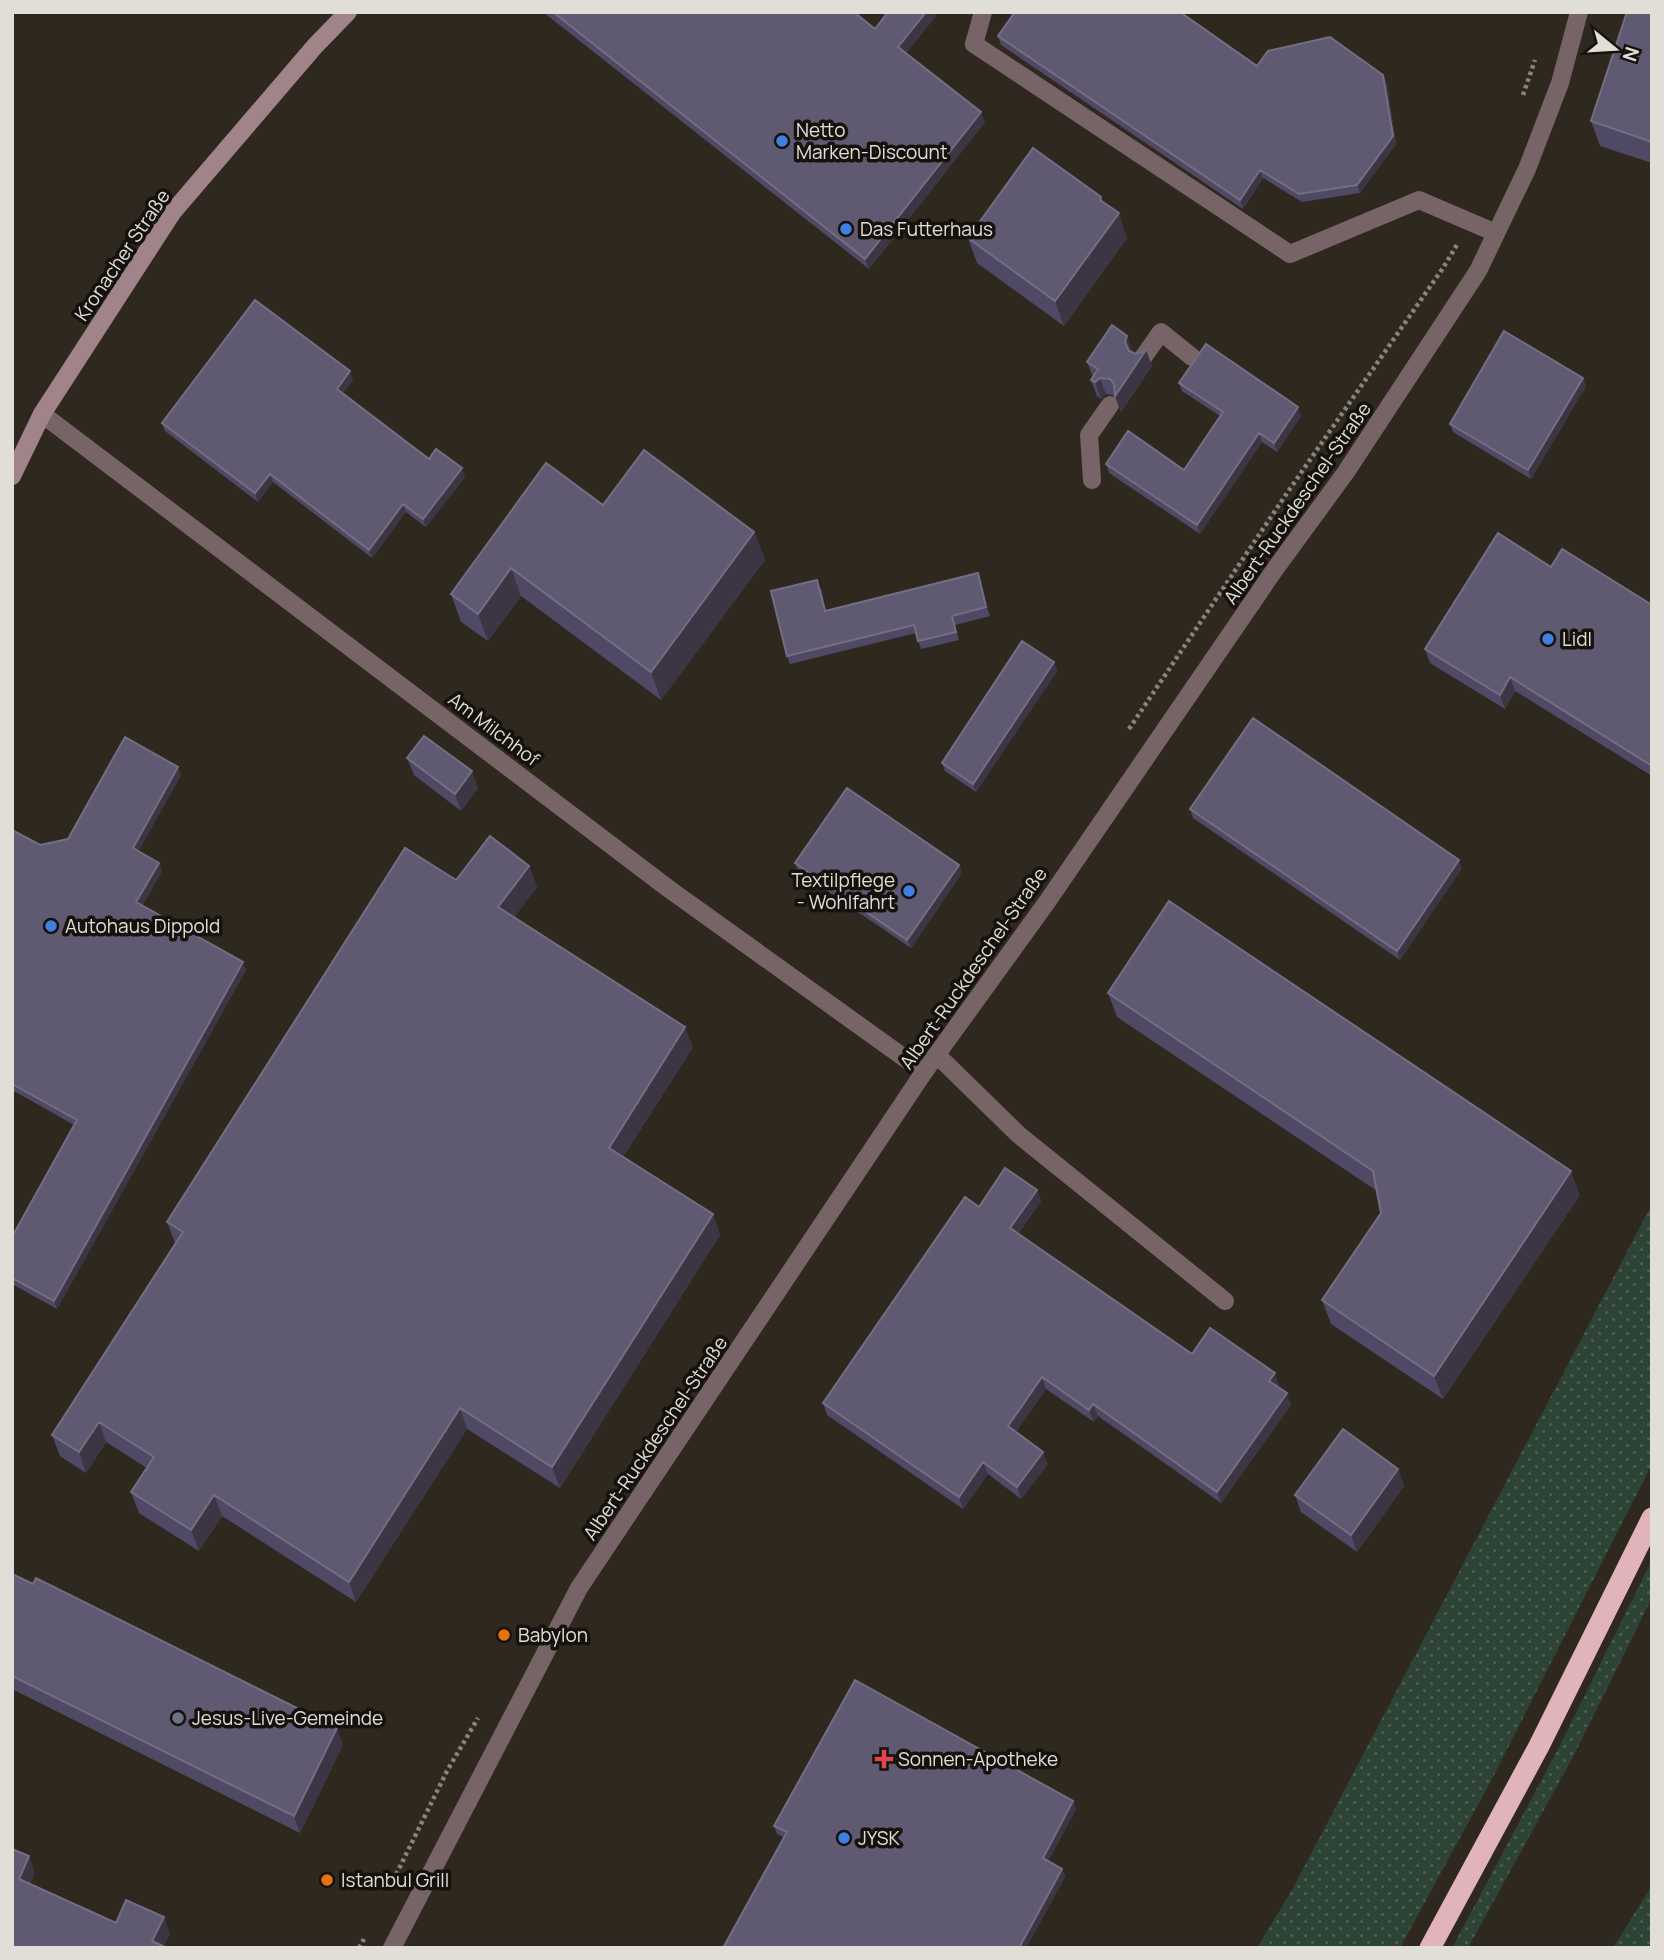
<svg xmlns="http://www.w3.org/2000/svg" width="1664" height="1960" viewBox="0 0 1664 1960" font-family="Manrope,sans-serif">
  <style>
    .grass { fill: url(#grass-dots) }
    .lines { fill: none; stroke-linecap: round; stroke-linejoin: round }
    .path { stroke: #89847c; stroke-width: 4.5; stroke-dasharray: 3.5 3.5; stroke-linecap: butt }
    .lane { stroke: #766467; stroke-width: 18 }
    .street { stroke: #766467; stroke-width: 18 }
    .secondary { stroke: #a18489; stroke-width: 18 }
    .highway { stroke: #e1b4bc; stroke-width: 21 }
    .wall { fill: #4f4966 }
    .shaded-wall { fill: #3c3544 }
    .building { fill: #5f5972; stroke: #736e82; stroke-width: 2 }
    .shop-dot { fill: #3f7fe0; stroke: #15110d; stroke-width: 2.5 }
    .food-dot { fill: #e8710a; stroke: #15110d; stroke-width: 2.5 }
    .worship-dot { fill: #6b7280; stroke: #15110d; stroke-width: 2.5 }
    .health-dot { fill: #e0444e; stroke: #15110d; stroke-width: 2.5 }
    .labels { text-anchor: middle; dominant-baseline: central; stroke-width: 7; stroke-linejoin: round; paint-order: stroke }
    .poi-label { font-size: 19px; fill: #e1ddd7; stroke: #15110d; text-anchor: start }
    .street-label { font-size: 19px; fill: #e1ddd7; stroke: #15110d }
  </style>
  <defs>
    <pattern id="grass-dots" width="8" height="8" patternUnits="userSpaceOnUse" patternTransform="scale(1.75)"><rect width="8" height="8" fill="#2d4335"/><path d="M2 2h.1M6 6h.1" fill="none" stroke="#4b5e52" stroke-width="1.8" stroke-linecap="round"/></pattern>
  </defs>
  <rect width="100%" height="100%" fill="#2f281f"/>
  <path class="grass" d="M 1652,1204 L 1652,1464 L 1492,1779 L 1400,1948 L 1257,1948 L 1292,1890 Z
    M 1652,1560 L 1652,1598 L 1574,1755 L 1468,1948 L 1452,1948 L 1557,1751 Z
    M 1652,1885 L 1652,1948 L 1613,1948 Z"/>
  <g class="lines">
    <path class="path" d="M 1523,95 L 1535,60
      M 1129,729 L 1287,493 L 1443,268 L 1458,243
      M 390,1887 L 447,1771 L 478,1718
      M 359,1948 L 364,1939"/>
    <path class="lane" d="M 983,12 L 974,44 L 1290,254 L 1419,200 L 1496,233
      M 1142,359 L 1161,332 L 1192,357
      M 1092,480 L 1089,435 L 1110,405
      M 937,1055 L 1019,1135 L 1225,1301"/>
    <path class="street" d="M 42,414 L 669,889 L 924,1072
      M 392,1948 L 579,1588 L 924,1072 L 1047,902 L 1273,572 L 1346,472 L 1478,271 L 1527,169 L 1560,83 L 1579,12"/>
    <path class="secondary" d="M 12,476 L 42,414 L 172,213 L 315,46 L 348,12"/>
    <path class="highway" d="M 1430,1948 L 1539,1746 L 1652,1518"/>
  </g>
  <path class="wall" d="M 543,12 L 854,12 L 875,29 L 888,12 L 934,12 L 936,16 L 906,53 L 985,122 L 869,269 Z
    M 1652,12 L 1652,163 L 1600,146 L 1591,121 Z
    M 998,36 L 1257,66 L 1387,84 L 1396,144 L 1360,193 L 1302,202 L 1263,178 L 1243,209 L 1001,45 Z
    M 1101,197 L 1103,202 L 1127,238 L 1064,326 L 977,263 L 968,238 Z
    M 1146,350 L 1152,366 L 1121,412 L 1115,396 L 1106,394 L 1101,399 L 1097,396 L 1091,380 L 1093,377 L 1087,362 L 1133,353 L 1136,354 Z
    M 1583,378 L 1586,386 L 1531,479 L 1453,432 L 1450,424 Z
    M 353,380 L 343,393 L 429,459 L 465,477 L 426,527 L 406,512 L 372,558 L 273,482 L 258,502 L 165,431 L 162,423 Z
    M 1179,383 L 1301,416 L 1277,452 L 1262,442 L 1200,534 L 1109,473 L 1106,464 L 1184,470 L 1220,416 L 1182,391 Z
    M 603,505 L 754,532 L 765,560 L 661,700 L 521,596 L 488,641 L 461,622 L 451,594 Z
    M 1551,567 L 1652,605 L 1652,776 L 1515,691 L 1505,709 L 1430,663 L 1425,649 Z
    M 981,582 L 990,616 L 955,625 L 959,640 L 921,649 L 916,633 L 790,664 L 787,656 L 821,588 L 826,611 Z
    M 1054,662 L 1057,671 L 976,792 L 945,771 L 942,763 Z
    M 407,758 L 478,788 L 461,811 L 414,775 Z
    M 181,775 L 138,851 L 162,871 L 142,905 L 246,970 L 57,1309 L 12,1284 L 12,1237 L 74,1125 L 12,1090 L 12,830 L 40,845 L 68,839 Z
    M 1190,809 L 1462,868 L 1400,960 L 1193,818 Z
    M 795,863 L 959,865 L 962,873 L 911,948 L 798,871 Z
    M 529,866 L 537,887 L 514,917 L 693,1047 L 623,1157 L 713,1214 L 720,1235 L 560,1488 L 467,1429 L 356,1602 L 222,1516 L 199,1551 L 139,1513 L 131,1492 L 147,1468 L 106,1442 L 86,1473 L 60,1456 L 52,1435 L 175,1243 L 167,1222 L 456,880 Z
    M 1108,993 L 1580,1195 L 1443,1399 L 1331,1324 L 1322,1300 L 1381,1213 L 1377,1191 L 1117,1017 Z
    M 1037,1190 L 1041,1201 L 1018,1234 L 1192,1354 L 1279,1385 L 1278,1387 L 1291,1405 L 1221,1503 L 1098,1416 L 1094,1422 L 1046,1389 L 1016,1432 L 1048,1464 L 1021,1499 L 988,1474 L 963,1509 L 827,1415 L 823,1403 L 979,1207 Z
    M 1398,1469 L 1404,1486 L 1357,1552 L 1301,1512 L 1295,1495 Z
    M 12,1574 L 343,1745 L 300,1833 L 12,1689 Z
    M 1073,1801 L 1076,1809 L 1048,1861 L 1062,1869 L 1065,1877 L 1026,1948 L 723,1948 L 784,1837 L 777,1834 L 774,1826 Z"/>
  <path class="shaded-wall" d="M 926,12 L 934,12 L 936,16 L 902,58 L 898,47 Z
    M 1383,75 L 1387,84 L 1396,144 L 1360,193 L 1357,185 Z
    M 981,112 L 985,122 L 869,269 L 865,259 Z
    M 1260,170 L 1263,178 L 1243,209 L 1240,200 Z
    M 1119,213 L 1127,238 L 1064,326 L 1055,301 Z
    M 1127,336 L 1133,352 L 1131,359 L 1125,342 Z
    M 1146,350 L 1152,366 L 1121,412 L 1115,396 Z
    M 350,371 L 353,380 L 340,397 L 337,389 Z
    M 1100,378 L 1106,394 L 1101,399 L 1095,382 Z
    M 1583,378 L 1586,386 L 1531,479 L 1528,470 Z
    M 1298,407 L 1301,416 L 1277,452 L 1274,443 Z
    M 1259,433 L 1262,442 L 1200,534 L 1197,525 Z
    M 462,468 L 465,477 L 426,527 L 423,519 Z
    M 270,474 L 273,482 L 258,502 L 255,493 Z
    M 403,504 L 406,512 L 372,558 L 369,550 Z
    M 754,532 L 765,560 L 661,700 L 651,672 Z
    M 511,568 L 521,596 L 488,641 L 478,614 Z
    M 978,573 L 981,582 L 990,616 L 986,607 Z
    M 1054,662 L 1057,671 L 976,792 L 973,784 Z
    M 1510,677 L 1515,691 L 1505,709 L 1500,695 Z
    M 178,767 L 181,775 L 136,856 L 133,848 Z
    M 472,771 L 478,788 L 461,811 L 455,794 Z
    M 1459,860 L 1462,868 L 1400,960 L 1397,951 Z
    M 159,863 L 162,871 L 140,911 L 136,902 Z
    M 959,865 L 962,873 L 911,948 L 907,940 Z
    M 529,866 L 537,887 L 506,928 L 498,907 Z
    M 243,962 L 246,970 L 57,1309 L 54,1301 Z
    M 685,1027 L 693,1047 L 616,1168 L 609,1148 Z
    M 1571,1171 L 1580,1195 L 1443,1399 L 1434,1376 Z
    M 1037,1190 L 1041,1201 L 1014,1240 L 1010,1228 Z
    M 713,1214 L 720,1235 L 560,1488 L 552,1467 Z
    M 1275,1373 L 1279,1385 L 1273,1393 L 1269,1381 Z
    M 1042,1377 L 1046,1389 L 1012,1438 L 1008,1426 Z
    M 1287,1393 L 1291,1405 L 1221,1503 L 1217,1492 Z
    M 1093,1404 L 1098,1416 L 1094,1422 L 1089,1410 Z
    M 460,1408 L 467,1429 L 356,1602 L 349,1582 Z
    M 99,1422 L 106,1442 L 86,1473 L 79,1452 Z
    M 1043,1452 L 1048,1464 L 1021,1499 L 1017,1487 Z
    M 983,1462 L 988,1474 L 963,1509 L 959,1497 Z
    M 1398,1469 L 1404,1486 L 1357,1552 L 1351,1535 Z
    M 214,1495 L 222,1516 L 199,1551 L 191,1530 Z
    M 337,1728 L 343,1745 L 300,1833 L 294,1816 Z
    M 1073,1801 L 1076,1809 L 1046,1866 L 1043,1858 Z
    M 29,1856 L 35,1873 L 25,1896 L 19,1879 Z
    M 1062,1869 L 1065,1877 L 1026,1948 L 1019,1948 Z
    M 164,1917 L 170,1934 L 163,1948 L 152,1941 Z"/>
  <path class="building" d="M 553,12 L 854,12 L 875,29 L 888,12 L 926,12 L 898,47 L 981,112 L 865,259 Z
    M 1015,12 L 1180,12 L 1257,66 L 1268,51 L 1330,37 L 1383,75 L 1393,136 L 1357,185 L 1299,194 L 1260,170 L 1240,200 L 998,36 Z
    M 1627,12 L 1652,12 L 1652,142 L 1591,121 Z
    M 1033,148 L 1101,197 L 1100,200 L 1119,213 L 1055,301 L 968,238 Z
    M 255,300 L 350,371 L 337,389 L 429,459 L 436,449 L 462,468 L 423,519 L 403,504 L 369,550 L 270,474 L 255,493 L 162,423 Z
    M 1112,325 L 1127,336 L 1125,342 L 1129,351 L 1136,354 L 1146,350 L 1115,396 L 1114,384 L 1110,379 L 1100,378 L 1095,382 L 1091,380 L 1098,369 L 1087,362 Z
    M 1504,331 L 1583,378 L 1528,470 L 1450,424 Z
    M 1206,344 L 1298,407 L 1274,443 L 1259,433 L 1197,525 L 1106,464 L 1128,431 L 1184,470 L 1223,412 L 1179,383 Z
    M 644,450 L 754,532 L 651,672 L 511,568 L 478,614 L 451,594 L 546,463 L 603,505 Z
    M 1498,533 L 1551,567 L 1562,549 L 1652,605 L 1652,766 L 1510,677 L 1500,695 L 1425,649 Z
    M 978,573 L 986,607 L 952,616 L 956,632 L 918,641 L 914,625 L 787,656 L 771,591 L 817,580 L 825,611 Z
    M 1022,641 L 1054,662 L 973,784 L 942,763 Z
    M 1253,718 L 1459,860 L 1397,951 L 1190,809 Z
    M 424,736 L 472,771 L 455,794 L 407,758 Z
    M 125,737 L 178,767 L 133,848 L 159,863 L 136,902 L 243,962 L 54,1301 L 12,1278 L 12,1237 L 77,1120 L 12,1084 L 12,830 L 40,845 L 68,839 Z
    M 847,788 L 959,865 L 907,940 L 795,863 Z
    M 490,836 L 529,866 L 498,907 L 685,1027 L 609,1148 L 713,1214 L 552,1467 L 460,1408 L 349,1582 L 214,1495 L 191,1530 L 131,1492 L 154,1457 L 99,1422 L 79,1452 L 52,1435 L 183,1232 L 167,1222 L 405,848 L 456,880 Z
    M 1169,901 L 1571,1171 L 1434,1376 L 1322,1300 L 1381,1213 L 1373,1171 L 1108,993 Z
    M 1005,1168 L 1037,1190 L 1010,1228 L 1192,1354 L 1210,1328 L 1275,1373 L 1269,1381 L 1287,1393 L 1217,1492 L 1093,1404 L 1089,1410 L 1042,1377 L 1008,1426 L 1043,1452 L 1017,1487 L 983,1462 L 959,1497 L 823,1403 L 965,1197 L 979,1207 Z
    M 1343,1429 L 1398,1469 L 1351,1535 L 1295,1495 Z
    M 12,1574 L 33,1584 L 36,1578 L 337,1728 L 294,1816 L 12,1676 Z
    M 855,1680 L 1073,1801 L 1043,1858 L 1062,1869 L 1019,1948 L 723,1948 L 787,1832 L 774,1826 Z
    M 12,1849 L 29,1856 L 19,1879 L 116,1923 L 126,1900 L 164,1917 L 152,1941 L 167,1948 L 12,1948 Z"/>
  <g class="shop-dot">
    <circle cx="782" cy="141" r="7"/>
    <circle cx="846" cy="229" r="7"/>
    <circle cx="1548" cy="639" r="7"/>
    <circle cx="909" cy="891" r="7"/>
    <circle cx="51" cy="926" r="7"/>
    <circle cx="844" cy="1838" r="7"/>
  </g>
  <g class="food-dot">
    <circle cx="504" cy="1635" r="7"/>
    <circle cx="327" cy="1880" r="7"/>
  </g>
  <circle class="worship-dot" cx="178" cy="1718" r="7"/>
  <path class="health-dot" d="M880.5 1748.5h7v7h7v7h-7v7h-7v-7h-7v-7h7z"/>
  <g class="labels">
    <g class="poi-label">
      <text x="796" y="130">Netto<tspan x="796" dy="22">Marken-Discount</tspan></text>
      <text x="860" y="229">Das Futterhaus</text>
      <text x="1562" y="639">Lidl</text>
      <text x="895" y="880" text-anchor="end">Textilpflege<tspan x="895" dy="22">- Wohlfahrt</tspan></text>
      <text x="65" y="926">Autohaus Dippold</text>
      <text x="518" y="1635">Babylon</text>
      <text x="192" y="1718">Jesus-Live-Gemeinde</text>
      <text x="898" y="1759">Sonnen-Apotheke</text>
      <text x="858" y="1838">JYSK</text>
      <text x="341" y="1880">Istanbul Grill</text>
    </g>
    <g class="street-label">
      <text transform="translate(122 255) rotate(-56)">Kronacher Straße</text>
      <text transform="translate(1297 503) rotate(-55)">Albert-Ruckdeschel-Straße</text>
      <text transform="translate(494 729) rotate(37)">Am Milchhof</text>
      <text transform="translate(973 968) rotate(-55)">Albert-Ruckdeschel-Straße</text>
      <text transform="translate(655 1438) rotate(-56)">Albert-Ruckdeschel-Straße</text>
    </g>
  </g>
  <rect width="1664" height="1960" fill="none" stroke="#e1ddd7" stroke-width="28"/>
  <g transform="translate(1615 49) rotate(108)" stroke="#15110d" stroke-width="5" paint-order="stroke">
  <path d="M0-5L12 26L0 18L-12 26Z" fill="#e1ddd7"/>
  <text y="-10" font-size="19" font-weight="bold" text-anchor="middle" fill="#e1ddd7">N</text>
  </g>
</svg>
